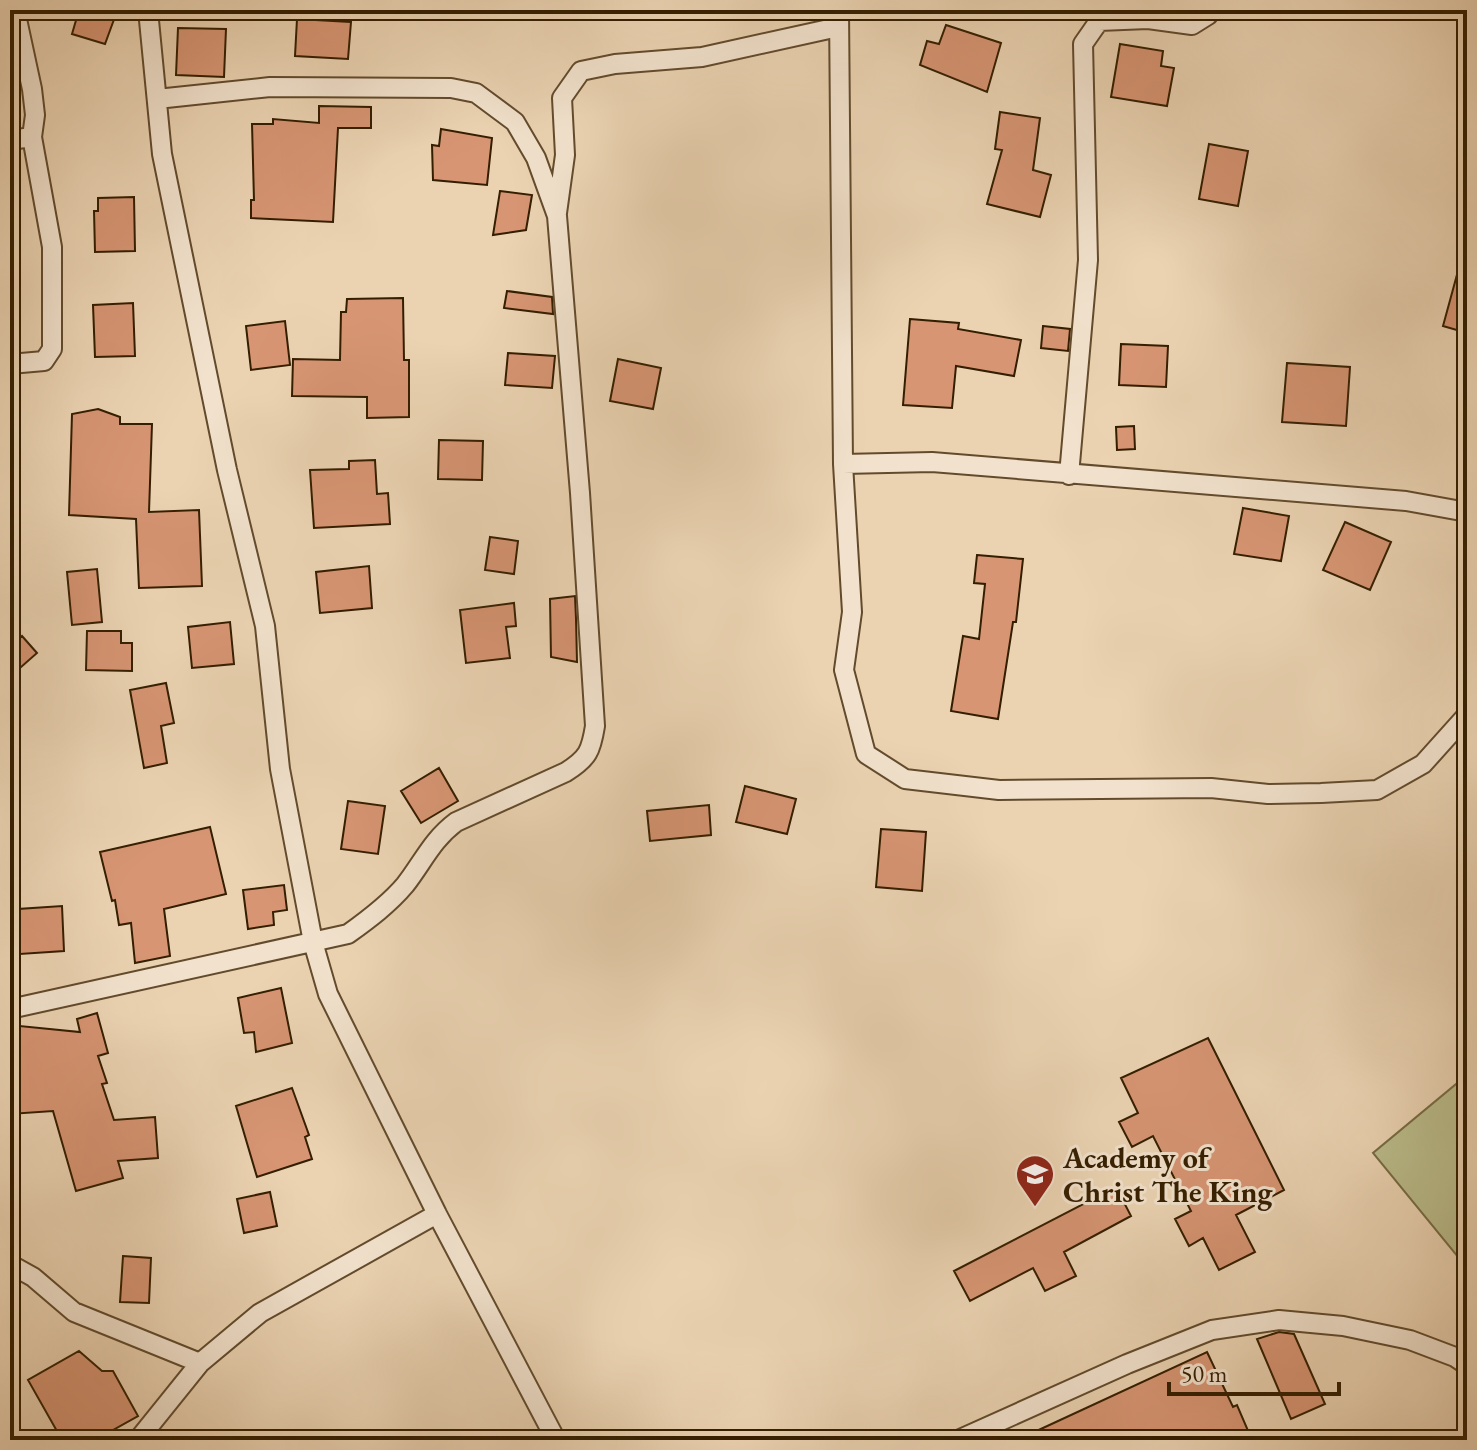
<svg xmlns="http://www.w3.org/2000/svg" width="1477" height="1450" viewBox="0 0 1477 1450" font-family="'EB Garamond',serif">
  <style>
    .pitch { fill: #babb8a; stroke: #776c45; stroke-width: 2 }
    .building { fill: #d79573; stroke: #341e00; stroke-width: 2 }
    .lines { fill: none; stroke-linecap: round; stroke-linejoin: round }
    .minor-casing { stroke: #624b2c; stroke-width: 22 }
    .minor { stroke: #f2e2cd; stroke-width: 18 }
    .labels { text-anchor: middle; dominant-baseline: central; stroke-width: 6; stroke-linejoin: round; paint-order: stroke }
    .poi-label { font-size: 30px; font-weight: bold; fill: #341e00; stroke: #f2e2cd; text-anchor: start }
  </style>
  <rect width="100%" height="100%" fill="#ebd3b2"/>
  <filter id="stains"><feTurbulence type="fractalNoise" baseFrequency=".0025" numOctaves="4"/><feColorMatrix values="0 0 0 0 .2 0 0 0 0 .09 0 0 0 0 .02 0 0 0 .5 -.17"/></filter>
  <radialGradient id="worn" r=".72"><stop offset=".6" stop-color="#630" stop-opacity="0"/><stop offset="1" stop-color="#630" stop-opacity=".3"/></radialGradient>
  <path class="pitch" d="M 1467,1075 L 1467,1268 L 1373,1153 Z"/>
  <path class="building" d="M 79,10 L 103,10 L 116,14 L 105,44 L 72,34 Z
    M 297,19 L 351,22 L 348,59 L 295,56 Z
    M 946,25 L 1001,43 L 987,92 L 920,65 L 927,41 L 939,44 Z
    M 178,28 L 226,29 L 224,77 L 176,75 Z
    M 1120,44 L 1163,51 L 1161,66 L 1174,68 L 1167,106 L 1111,97 Z
    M 319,106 L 371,107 L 371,128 L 338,128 L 333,222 L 251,218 L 251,200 L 254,200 L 252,124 L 273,124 L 273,119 L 319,123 Z
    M 1000,112 L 1040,118 L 1033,170 L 1051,175 L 1040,217 L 987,204 L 1002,150 L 995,149 Z
    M 441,129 L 492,138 L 487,185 L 433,180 L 432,145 L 439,146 Z
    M 1209,144 L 1248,151 L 1238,206 L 1199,199 Z
    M 500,191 L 532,195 L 526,230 L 493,235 Z
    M 134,197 L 135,251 L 95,252 L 94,211 L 98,211 L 98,198 Z
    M 1461,260 L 1467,261 L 1467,333 L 1443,326 Z
    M 507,291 L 552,297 L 553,314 L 504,308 Z
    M 403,298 L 404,360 L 409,360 L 409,417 L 367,418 L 367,397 L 292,396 L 293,359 L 340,360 L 341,312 L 346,312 L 347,299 Z
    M 133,303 L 135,356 L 95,357 L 93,305 Z
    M 910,319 L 959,323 L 958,329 L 1021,340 L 1014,376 L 956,366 L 952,408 L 903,405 Z
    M 285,321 L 290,365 L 251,370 L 246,326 Z
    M 1043,326 L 1070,329 L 1068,351 L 1041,348 Z
    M 1121,344 L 1168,346 L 1166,387 L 1119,385 Z
    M 508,353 L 555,356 L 552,388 L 505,385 Z
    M 618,359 L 661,368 L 653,409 L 610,401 Z
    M 1287,363 L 1350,367 L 1346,426 L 1282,422 Z
    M 98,409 L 120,417 L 120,424 L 152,424 L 149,512 L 199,510 L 202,586 L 139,588 L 136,519 L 69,515 L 72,414 Z
    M 1134,426 L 1135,449 L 1117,450 L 1116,427 Z
    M 439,440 L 483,441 L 482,480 L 438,479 Z
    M 375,460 L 377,494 L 388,493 L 390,524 L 314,528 L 310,470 L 349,469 L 349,461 Z
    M 1243,508 L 1289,516 L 1281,561 L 1234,554 Z
    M 1345,522 L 1391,542 L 1370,590 L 1323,570 Z
    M 490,537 L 518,541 L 514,574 L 485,570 Z
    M 977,555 L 1023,559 L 1016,622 L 1013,622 L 998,719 L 951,711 L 963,636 L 979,639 L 985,584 L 974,583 Z
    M 369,566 L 372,608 L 320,613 L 316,572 Z
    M 97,569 L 102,622 L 72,625 L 67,572 Z
    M 575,596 L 576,619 L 577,662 L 551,657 L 550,599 Z
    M 514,603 L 516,626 L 506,627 L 510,658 L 466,663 L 460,610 Z
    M 230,622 L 234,664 L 192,668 L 188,627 Z
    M 87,631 L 121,631 L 121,643 L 132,643 L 132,671 L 86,670 Z
    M 22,636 L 37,653 L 20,668 L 10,658 L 10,647 Z
    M 166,683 L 174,723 L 161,726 L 167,763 L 144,768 L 130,690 Z
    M 439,768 L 458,801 L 421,823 L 401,791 Z
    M 745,786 L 796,799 L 787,834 L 736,822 Z
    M 348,801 L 385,806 L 378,854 L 341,849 Z
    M 709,805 L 711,835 L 650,841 L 647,811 Z
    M 210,827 L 226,894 L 164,909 L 170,956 L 135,963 L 131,923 L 119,925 L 115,900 L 112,901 L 100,852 Z
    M 881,829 L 926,832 L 922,891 L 876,887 Z
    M 284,885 L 287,910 L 273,912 L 274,925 L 248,929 L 243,890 Z
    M 62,906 L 64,951 L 20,954 L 18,909 Z
    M 281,988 L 292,1043 L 256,1052 L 254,1032 L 244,1033 L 238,998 Z
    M 97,1013 L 108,1053 L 98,1056 L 107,1083 L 102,1084 L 114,1120 L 155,1117 L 158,1158 L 118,1161 L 123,1178 L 76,1191 L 53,1111 L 10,1114 L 10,1025 L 80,1032 L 77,1019 Z
    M 1208,1038 L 1284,1190 L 1236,1215 L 1255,1252 L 1219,1270 L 1203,1238 L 1189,1246 L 1175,1219 L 1191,1211 L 1153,1136 L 1132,1147 L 1119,1122 L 1138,1113 L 1121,1078 Z
    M 292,1088 L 309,1135 L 305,1137 L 312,1159 L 257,1177 L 236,1106 Z
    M 1116,1187 L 1131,1216 L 1064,1252 L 1076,1276 L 1045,1291 L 1033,1268 L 970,1301 L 954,1271 Z
    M 270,1192 L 277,1226 L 244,1233 L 237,1199 Z
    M 123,1256 L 151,1258 L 149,1303 L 120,1302 Z
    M 1279,1332 L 1294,1334 L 1325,1404 L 1291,1419 L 1257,1339 Z
    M 79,1351 L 102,1371 L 113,1371 L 138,1416 L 95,1440 L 62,1440 L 28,1380 Z
    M 1207,1352 L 1233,1407 L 1237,1405 L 1252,1440 L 1017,1440 Z"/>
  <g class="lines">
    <defs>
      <path id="minor" d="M 148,10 L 162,154 L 227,470 L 265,626 L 280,769 L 313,942 L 328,994 L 437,1214 L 556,1440
        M 839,10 L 843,464
        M 10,140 L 32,137
        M 557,213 L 565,155 L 562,98 L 581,71 L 615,64 L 702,57 L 838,27
        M 10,364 L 44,361 L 52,349 L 52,247 L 32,137 L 35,115 L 32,89 L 15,10
        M 1069,475 L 1088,260 L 1083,44 L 1099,21 L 1148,19 L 1192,25 L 1208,15 L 1209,10
        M 1467,512 L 1406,501 L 932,462 L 843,464 L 852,612 L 844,670 L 866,754 L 905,779 L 999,790 L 1211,788 L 1268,794 L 1321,793 L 1377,790 L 1423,764 L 1467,715
        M 10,1009 L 348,934 C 369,919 389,904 405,885 C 423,862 432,840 456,822 L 566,772 C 588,758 591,751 595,726 L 580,493 L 557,216 L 536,158 L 515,122 L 476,93 L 451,88 L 270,87 L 157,99
        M 10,1268 L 15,1267 L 33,1277 L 74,1312 L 200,1363
        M 138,1440 L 200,1363 L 260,1313 L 437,1214
        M 958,1440 L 1127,1364 L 1212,1330 L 1279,1320 L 1343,1326 L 1410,1340 L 1455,1357 L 1467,1365"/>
    </defs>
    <use href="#minor" class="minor-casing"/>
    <use href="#minor" class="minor"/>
  </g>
  <defs>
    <symbol id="school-pin" viewBox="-11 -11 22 30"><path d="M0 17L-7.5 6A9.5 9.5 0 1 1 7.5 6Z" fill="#8f2418" stroke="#f2e2cd"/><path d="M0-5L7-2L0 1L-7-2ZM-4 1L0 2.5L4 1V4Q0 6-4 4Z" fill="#fff"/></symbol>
  </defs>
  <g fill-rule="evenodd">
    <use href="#school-pin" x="1013" y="1152" width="44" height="60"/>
  </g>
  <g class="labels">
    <g class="poi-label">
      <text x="1063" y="1157">Academy of<tspan x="1063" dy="34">Christ The King</tspan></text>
    </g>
  </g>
  <rect width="1477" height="1450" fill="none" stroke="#ebd3b2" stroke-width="40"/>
  <rect x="12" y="12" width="1453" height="1426" fill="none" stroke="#341e00" stroke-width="4"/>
  <rect x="20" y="20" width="1437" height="1410" fill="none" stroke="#341e00" stroke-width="2"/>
  <path d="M1169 1382v12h170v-12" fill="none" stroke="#341e00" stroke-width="4"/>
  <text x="1181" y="1382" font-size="24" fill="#341e00" stroke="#f2e2cd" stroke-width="6" paint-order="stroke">50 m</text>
  <rect width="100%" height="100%" filter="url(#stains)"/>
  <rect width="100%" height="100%" fill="url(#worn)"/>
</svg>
